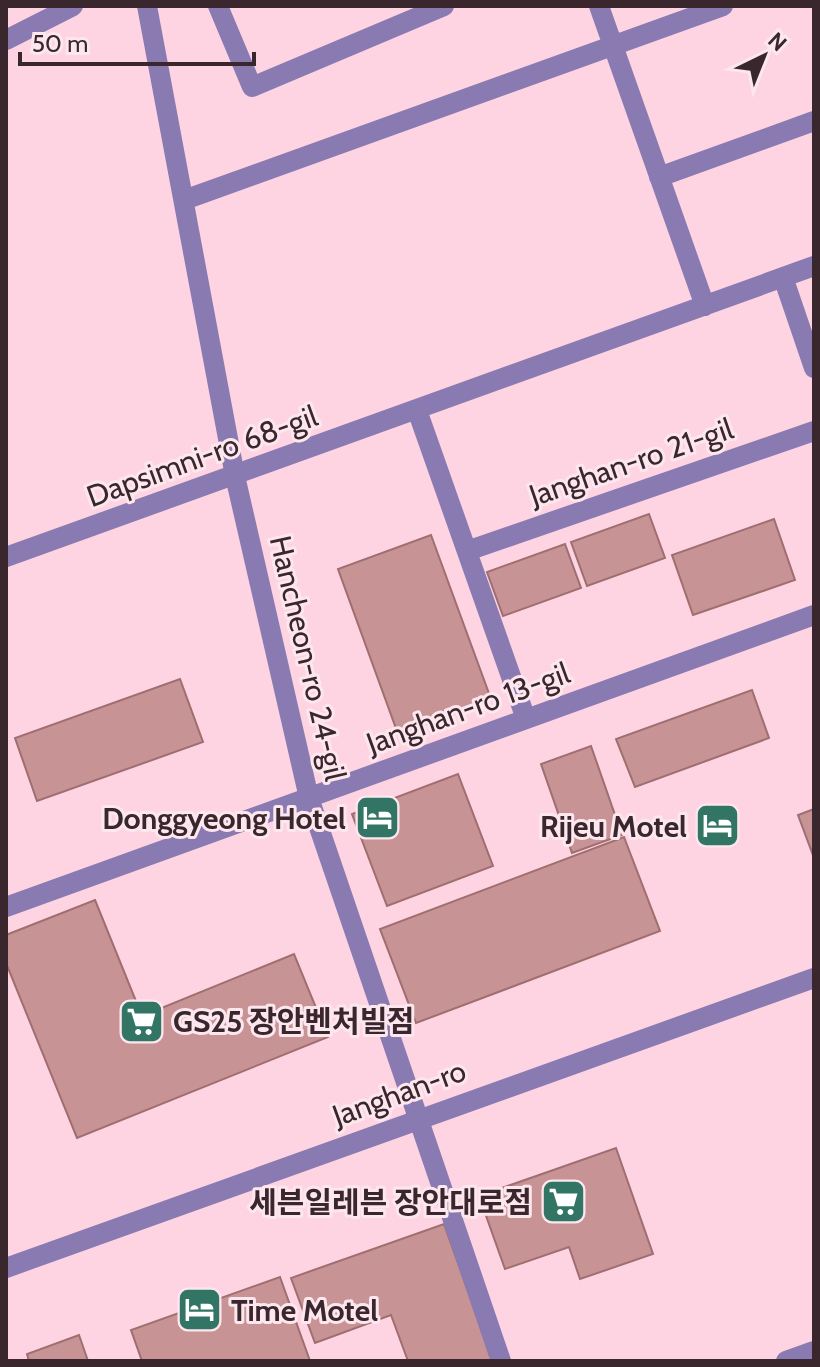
<svg xmlns="http://www.w3.org/2000/svg" width="820" height="1367" viewBox="0 0 820 1367" font-family="Cabin,'Noto Sans KR',sans-serif">
  <style>
    .building { fill: #c79395; stroke: #9f6e70; stroke-width: 2 }
    .lines { fill: none; stroke-linecap: round; stroke-linejoin: round }
    .minor { stroke: #897bb1; stroke-width: 20 }
    .labels { text-anchor: middle; dominant-baseline: central; stroke-width: 6; stroke-linejoin: round; paint-order: stroke }
    .street-label { font-size: 30px; fill: #3a262d; stroke: #fde7ee }
    .poi-label { font-size: 30px; font-weight: bold; fill: #3a262d; stroke: #fde7ee; text-anchor: end }
  </style>
  <rect width="100%" height="100%" fill="#fed4e2"/>
  <path class="building" d="M 649,514 L 665,558 L 587,586 L 571,542 Z
    M 774,519 L 795,580 L 693,615 L 672,555 Z
    M 431,535 L 491,699 L 398,734 L 338,569 Z
    M 565,544 L 581,588 L 503,616 L 487,572 Z
    M 180,679 L 203,742 L 37,801 L 15,738 Z
    M 752,690 L 769,738 L 635,787 L 616,739 Z
    M 591,746 L 622,835 L 572,853 L 541,764 Z
    M 458,774 L 493,866 L 387,906 L 352,814 Z
    M 814,809 L 814,858 L 798,815 Z
    M 624,837 L 660,931 L 416,1023 L 380,929 Z
    M 95,900 L 142,1016 L 294,954 L 328,1037 L 77,1138 L 6,963 L 6,935 Z
    M 616,1148 L 653,1254 L 580,1279 L 569,1247 L 505,1269 L 479,1196 Z
    M 444,1224 L 493,1361 L 408,1361 L 391,1315 L 315,1343 L 291,1278 Z
    M 280,1277 L 310,1361 L 142,1361 L 131,1330 Z
    M 79,1335 L 88,1361 L 29,1361 L 27,1354 Z"/>
  <g class="lines">
    <path class="minor" d="M 147,6 L 235,476 L 309,798 L 501,1361
      M 218,6 L 252,87 L 444,6
      M 599,6 L 705,306
      M 6,40 L 73,6
      M 659,177 L 814,121
      M 184,200 L 723,6
      M 783,277 L 814,368
      M 417,410 L 526,719
      M 467,551 L 814,431
      M 6,557 L 814,266
      M 6,907 L 814,615
      M 6,1268 L 814,978
      M 786,1361 L 814,1351"/>
  </g>
  <defs>
    <symbol id="hotel-square" viewBox="-11 -11 22 22"><rect x="-9" y="-9" width="18" height="18" rx="4" fill="#327565" stroke="#fde7ee"/><path d="M-6-4.5h1.5V1H6V5H4.5V3h-9V5H-6ZM-4 0a1.8 1.8 0 1 1 3.6 0ZM.5 0V-2.5h3Q6-2.5 6 0Z" fill="#fff"/></symbol>
    <symbol id="supermarket-square" viewBox="-11 -11 22 22"><rect x="-9" y="-9" width="18" height="18" rx="4" fill="#327565" stroke="#fde7ee"/><path d="M-6-5.5h2.5l.6 2H6L4.5 2H-2.5L-4.4-4H-6ZM-1.5 3.2a1.3 1.3 0 1 0 .1 0ZM3 3.2a1.3 1.3 0 1 0 .1 0Z" fill="#fff"/></symbol>
  </defs>
  <g fill-rule="evenodd">
    <use href="#hotel-square" x="352" y="792" width="51" height="51"/>
    <use href="#hotel-square" x="692" y="800" width="51" height="51"/>
    <use href="#supermarket-square" x="116" y="996" width="51" height="51"/>
    <use href="#supermarket-square" x="538" y="1176" width="51" height="51"/>
    <use href="#hotel-square" x="174" y="1284" width="51" height="51"/>
  </g>
  <g class="labels">
    <g class="street-label">
      <text transform="translate(202 456) rotate(-20)">Dapsimni-ro 68-gil</text>
      <text transform="translate(631 462) rotate(-19)">Janghan-ro 21-gil</text>
      <text transform="translate(308 658) rotate(77)">Hancheon-ro 24-gil</text>
      <text transform="translate(468 708) rotate(-20)">Janghan-ro 13-gil</text>
      <text transform="translate(399 1093) rotate(-20)">Janghan-ro</text>
    </g>
    <g class="poi-label">
      <text x="346" y="818">Donggyeong Hotel</text>
      <text x="687" y="826">Rijeu Motel</text>
      <text x="173" y="1021" text-anchor="start">GS25 장안벤처빌점</text>
      <text x="532" y="1202">세븐일레븐 장안대로점</text>
      <text x="231" y="1310" text-anchor="start">Time Motel</text>
    </g>
  </g>
  <rect width="820" height="1367" fill="none" stroke="#3a262d" stroke-width="16"/>
  <g transform="translate(764 56) rotate(43)" stroke="#fde7ee" stroke-width="6" paint-order="stroke">
  <path d="M0-6L14 30L0 20L-14 30Z" fill="#3a262d"/>
  <text y="-12" font-size="22" font-weight="bold" text-anchor="middle" fill="#3a262d">N</text>
  </g>
  <path d="M20 52v12h234v-12" fill="none" stroke="#3a262d" stroke-width="4"/>
  <text x="32" y="52" font-size="24" fill="#3a262d" stroke="#fde7ee" stroke-width="6" paint-order="stroke">50 m</text>
</svg>
